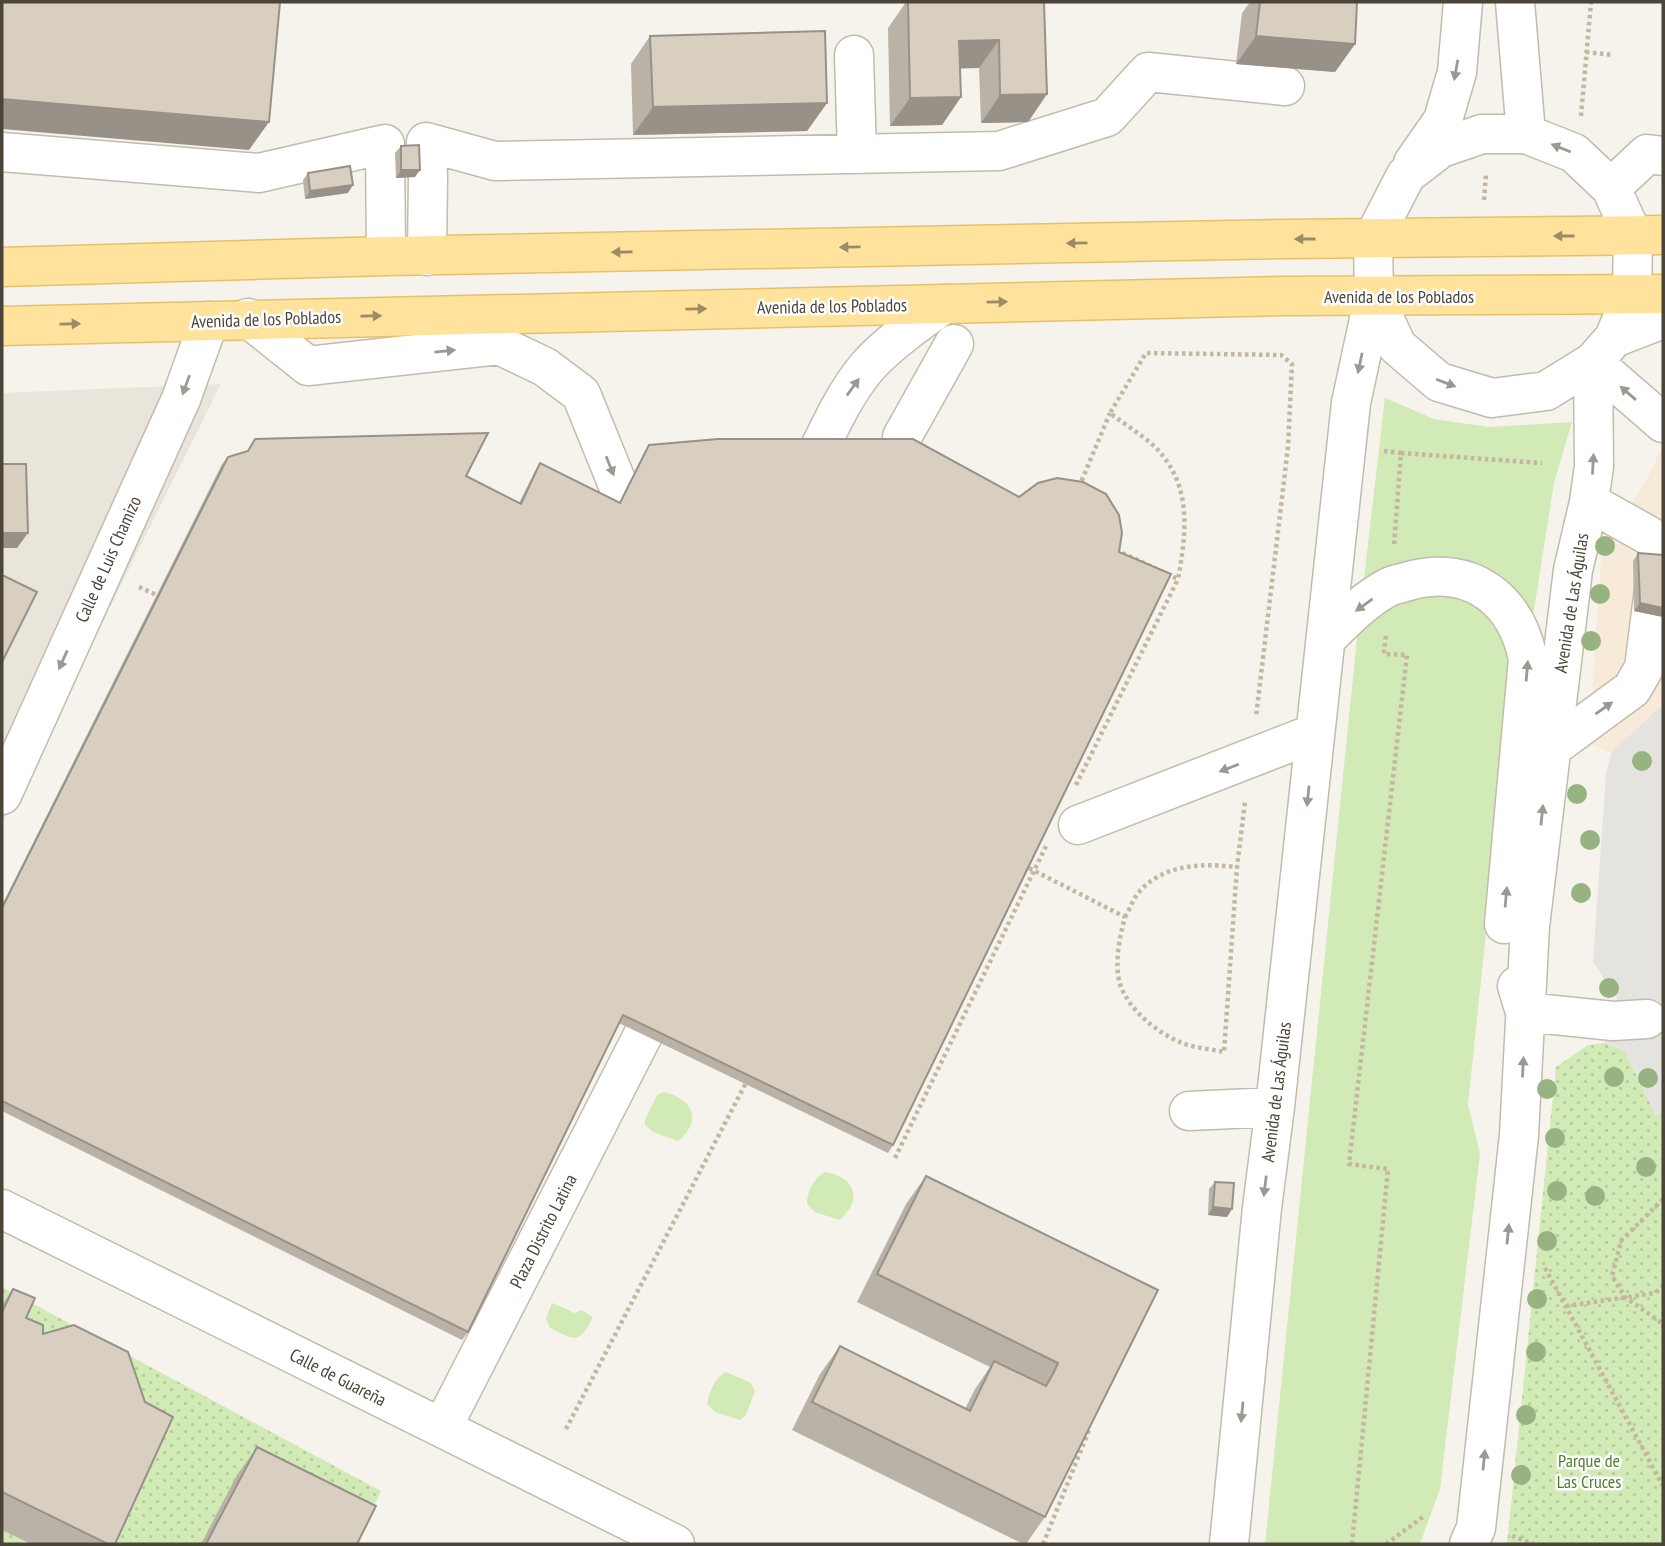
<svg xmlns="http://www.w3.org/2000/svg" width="1665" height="1546" viewBox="0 0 1665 1546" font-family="'PT Sans Narrow',sans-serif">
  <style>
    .residential { fill: #eae5da }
    .commercial { fill: #f7ead8 }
    .green { fill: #d2eab5 }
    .park { fill: url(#park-dots) }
    .parking { fill: #e5e3e0 }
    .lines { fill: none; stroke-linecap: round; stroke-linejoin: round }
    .minor-casing { stroke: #c2bbae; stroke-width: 41 }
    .major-casing { stroke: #e6c16a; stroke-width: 41 }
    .path { stroke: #c4b79f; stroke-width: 4.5; stroke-dasharray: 3.5 3.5; stroke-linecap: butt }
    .minor { stroke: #fff; stroke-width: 38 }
    .major { stroke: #ffe39c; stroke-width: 38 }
    .tree { fill: #97b381 }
    .wall { fill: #bab2a6 }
    .shaded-wall { fill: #979187 }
    .building { fill: #d8cfc1; stroke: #979187; stroke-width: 2 }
    .oneway { fill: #9c9892 }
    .oneway2 { fill: #9c8c66 }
    .labels { text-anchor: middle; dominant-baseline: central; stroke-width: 5; stroke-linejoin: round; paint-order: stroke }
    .street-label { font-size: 18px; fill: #4b4439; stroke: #fff }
    .park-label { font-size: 18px; fill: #4a7f2a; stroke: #fff }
  </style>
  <defs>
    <pattern id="park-dots" width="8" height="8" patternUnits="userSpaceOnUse" patternTransform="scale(1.75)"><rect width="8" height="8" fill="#d2eab5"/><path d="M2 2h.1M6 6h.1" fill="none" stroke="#b6ca9c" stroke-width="1.8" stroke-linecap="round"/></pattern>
  </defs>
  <rect width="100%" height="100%" fill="#f6f3ec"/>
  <path class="residential" d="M 221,384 L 2,824 L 2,393 Z"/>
  <path class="commercial" d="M 1663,445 L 1663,704 L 1611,753 L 1589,743 L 1602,548 L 1647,479 Z"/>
  <path class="green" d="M 1385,398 L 1434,419 L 1489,427 L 1572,422 L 1554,483 L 1534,610 L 1513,677 L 1468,1104 L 1480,1154 L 1440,1489 L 1420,1544 L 1265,1544 L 1357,638 Z
    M 664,1092 C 693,1099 703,1120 678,1141 L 653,1132 L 645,1125 L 645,1120 L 657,1095 Z
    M 825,1172 C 855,1177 864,1200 839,1220 L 815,1212 L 807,1204 C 807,1192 814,1177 825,1172 Z
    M 552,1303 L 575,1313 L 581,1310 L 593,1317 C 579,1344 576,1341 550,1328 L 546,1318 Z
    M 726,1372 L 751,1383 L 755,1391 L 746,1415 L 740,1420 L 715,1412 L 707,1404 C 709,1392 715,1377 726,1372 Z"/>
  <path class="park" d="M 1605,1043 L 1625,1051 L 1656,1116 L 1663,1110 L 1663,1544 L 1507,1544 L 1556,1067 L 1588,1045 Z
    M 2,1287 L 381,1491 L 355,1544 L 2,1544 Z"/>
  <path class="parking" d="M 1663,704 L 1663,1110 L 1656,1116 L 1625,1051 L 1605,1043 L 1617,998 L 1593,962 L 1606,774 L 1611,753 Z"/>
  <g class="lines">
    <defs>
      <path id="minor" d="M 1515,2 L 1526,134
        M 854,55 L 857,154
        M 2,152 L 259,173 L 385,144 L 386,256
        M 1413,163 L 1443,120 L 1457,72 L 1463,2
        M 1611,188 L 1647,154 L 1663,156
        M 427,256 L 428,175 L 426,142 L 495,161 L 999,151 L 1107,117 L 1148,72 L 1285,86
        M 248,318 L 308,366 L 499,345 L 545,367 L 581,394 L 622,495
        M 1614,338 L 1663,319
        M 1593,362 L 1663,423
        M 902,437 L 954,344
        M 820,447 C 834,418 847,391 867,367 C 886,345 920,321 944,304
        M 1326,639 C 1345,620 1364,600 1389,587 C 1395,584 1403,583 1409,581 C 1471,564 1516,599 1528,659 L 1504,924
        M 1549,750 L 1632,689 L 1644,668 L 1660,542 L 1589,502
        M 2,795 L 181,399 L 209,321
        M 1078,825 L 1315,733
        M 1517,986 L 1525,1012 L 1613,1021 L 1647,1019
        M 1189,1111 L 1275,1107
        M 2,1209 L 675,1544
        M 442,1428 L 643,1035
        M 1229,1544 L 1262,1208 L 1275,1107 L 1351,403 L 1374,296 L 1373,239 L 1406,175 L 1441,148 L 1482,134 L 1526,134 L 1574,153 L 1611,188 L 1633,236 L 1632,295 L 1614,338 L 1593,362 L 1546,391 L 1492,398 L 1439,382 L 1397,346 L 1374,296
        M 1469,1544 L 1476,1528 L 1519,1135 L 1530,926 L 1573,570 L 1589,502 L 1594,466 L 1593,362"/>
      <path id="major" d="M 2,267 L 386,256 L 1287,239 L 1663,235
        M 2,326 L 1284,296 L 1663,294"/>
    </defs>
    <use href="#minor" class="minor-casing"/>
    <use href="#major" class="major-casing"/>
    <path class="path" d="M 1586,52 L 1613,55
      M 1581,116 L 1591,2
      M 1484,200 L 1486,174
      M 1384,451 L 1401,453 L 1394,545
      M 1401,453 L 1542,463
      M 1079,487 L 1110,413
      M 1116,550 L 1178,579 C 1187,531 1192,483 1154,446 C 1141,434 1124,424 1110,413 L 1146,353 L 1281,355 L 1292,364 L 1288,447 L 1256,717
      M 139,587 L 161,597
      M 1076,785 L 1178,579
      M 1023,865 L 1125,917 C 1120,936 1116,954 1118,975 C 1122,1005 1155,1032 1182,1043 C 1195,1048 1211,1049 1224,1052 L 1237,867 L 1245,802
      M 1125,917 C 1130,909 1133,899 1139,892 C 1163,864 1203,863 1237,867
      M 895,1158 L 1046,846
      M 1663,1199 L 1621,1241 L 1612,1276 L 1625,1297 L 1663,1324
      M 1545,1268 L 1663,1486
      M 1566,1306 L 1655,1293 L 1663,1286
      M 566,1429 L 748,1079
      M 1512,1536 L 1534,1544
      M 1043,1544 L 1090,1428 L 1085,1426
      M 1352,1544 L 1388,1169 L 1349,1164 L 1407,655 L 1384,654 L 1386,634
      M 1386,1544 L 1423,1517"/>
    <use href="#minor" class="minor"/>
    <use href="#major" class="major"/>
  </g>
  <g class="tree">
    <circle cx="1605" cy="546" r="10"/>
    <circle cx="1600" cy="594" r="10"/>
    <circle cx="1591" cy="641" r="10"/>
    <circle cx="1642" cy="761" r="10"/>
    <circle cx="1577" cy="794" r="10"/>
    <circle cx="1590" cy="840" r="10"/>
    <circle cx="1581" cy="893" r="10"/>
    <circle cx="1609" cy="988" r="10"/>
    <circle cx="1614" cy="1077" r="10"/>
    <circle cx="1648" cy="1078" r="10"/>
    <circle cx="1547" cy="1089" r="10"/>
    <circle cx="1555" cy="1138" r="10"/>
    <circle cx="1646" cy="1167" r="10"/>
    <circle cx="1557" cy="1191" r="10"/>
    <circle cx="1595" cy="1196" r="10"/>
    <circle cx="1547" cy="1241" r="10"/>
    <circle cx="1537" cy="1299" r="10"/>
    <circle cx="1536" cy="1352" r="10"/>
    <circle cx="1526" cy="1415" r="10"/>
    <circle cx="1521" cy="1475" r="10"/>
  </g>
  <path class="wall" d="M 906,2 L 1044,2 L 1047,94 L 1028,122 L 981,123 L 979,68 L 960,68 L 961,97 L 942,125 L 890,126 L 888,28 Z
    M 1250,2 L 1357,2 L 1355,44 L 1335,72 L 1236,64 L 1242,13 Z
    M 650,36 L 827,103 L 807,131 L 633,135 L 631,64 Z
    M 401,146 L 415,177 L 396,178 L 395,153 Z
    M 308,173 L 348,193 L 305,199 L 303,180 Z
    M 255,439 L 466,476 L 519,503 L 535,471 L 540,463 L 619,503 L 644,453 L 649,445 L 893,1145 L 888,1153 L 619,1023 L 468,1332 L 462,1340 L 2,1111 L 2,905 L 222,464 L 228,457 L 247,452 Z
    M 1638,553 L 1663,555 L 1663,617 L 1634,611 L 1633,561 Z
    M 926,1176 L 1158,1290 L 1045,1517 L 1026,1544 L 1023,1544 L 792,1430 L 820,1374 L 840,1346 L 965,1409 L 975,1389 L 990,1367 L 857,1302 L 906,1204 Z
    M 1215,1182 L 1232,1209 L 1227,1217 L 1208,1215 L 1209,1189 Z
    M 13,1289 L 26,1318 L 43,1334 L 115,1544 L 31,1544 L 2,1530 L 2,1305 Z
    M 257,1447 L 357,1544 L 201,1544 L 237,1475 Z"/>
  <path class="shaded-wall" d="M 1256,36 L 1355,44 L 1335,72 L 1236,64 Z
    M 999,40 L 979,68 L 940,69 L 959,41 Z
    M 1047,94 L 1028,122 L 981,123 L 1000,95 Z
    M 961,97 L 942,125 L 890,126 L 910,98 Z
    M 2,99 L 269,122 L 249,150 L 2,129 Z
    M 827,103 L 807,131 L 633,135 L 653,107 Z
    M 401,170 L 420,170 L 415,177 L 396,178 Z
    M 353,185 L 348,193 L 305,199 L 310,191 Z
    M 2,533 L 28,533 L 17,548 L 2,548 Z
    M 1640,603 L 1663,608 L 1663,617 L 1634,611 Z
    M 1213,1207 L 1232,1209 L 1227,1217 L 1208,1215 Z"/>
  <path class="building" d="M 2,2 L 280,2 L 269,122 L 2,99 Z
    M 908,2 L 1044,2 L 1047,94 L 1000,95 L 999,40 L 959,41 L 961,97 L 910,98 Z
    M 1260,2 L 1357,2 L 1355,44 L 1256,36 Z
    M 825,31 L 827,103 L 653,107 L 650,36 Z
    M 419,145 L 420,170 L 401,170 L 401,146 Z
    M 350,166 L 353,185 L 310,191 L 308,173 Z
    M 488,433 L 466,476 L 521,504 L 540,463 L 620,503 L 649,445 L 718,439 L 913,439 L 1019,497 L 1038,483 L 1057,478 L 1083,482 L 1106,494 L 1119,515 L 1122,533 L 1119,552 L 1171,574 L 893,1145 L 623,1015 L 468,1332 L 2,1101 L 2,908 L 228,457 L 248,451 L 255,439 Z
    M 2,464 L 26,464 L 28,533 L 2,533 Z
    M 1638,553 L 1663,555 L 1663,608 L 1640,603 Z
    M 2,575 L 37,592 L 2,662 Z
    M 926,1176 L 1158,1290 L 1045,1517 L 812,1402 L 840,1346 L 970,1411 L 994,1361 L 1046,1386 L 1053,1374 L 1058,1363 L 877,1274 Z
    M 1215,1182 L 1234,1183 L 1232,1209 L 1213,1207 Z
    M 13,1289 L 35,1298 L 26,1318 L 43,1325 L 43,1334 L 74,1325 L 128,1352 L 145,1402 L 173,1417 L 115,1544 L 108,1544 L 2,1492 L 2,1312 Z
    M 257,1447 L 376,1506 L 357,1544 L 206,1544 Z"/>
  <defs><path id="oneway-solid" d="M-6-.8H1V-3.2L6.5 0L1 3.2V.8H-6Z" transform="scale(1.75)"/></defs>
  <g class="oneway">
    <use href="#oneway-solid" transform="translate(1456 70) rotate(100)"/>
    <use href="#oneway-solid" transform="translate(1561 148) rotate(-158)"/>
    <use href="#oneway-solid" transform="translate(445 351) rotate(-6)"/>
    <use href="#oneway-solid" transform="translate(1360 363) rotate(102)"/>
    <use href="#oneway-solid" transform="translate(1446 383) rotate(21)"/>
    <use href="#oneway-solid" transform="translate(186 385) rotate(110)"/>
    <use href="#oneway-solid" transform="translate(853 387) rotate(-54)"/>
    <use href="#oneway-solid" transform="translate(1628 393) rotate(-139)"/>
    <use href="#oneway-solid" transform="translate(1593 464) rotate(-87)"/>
    <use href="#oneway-solid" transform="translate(610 466) rotate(68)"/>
    <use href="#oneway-solid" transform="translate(1364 605) rotate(144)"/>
    <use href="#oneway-solid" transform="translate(63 660) rotate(114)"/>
    <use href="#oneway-solid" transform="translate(1527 671) rotate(-85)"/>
    <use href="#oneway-solid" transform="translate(1604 708) rotate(-35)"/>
    <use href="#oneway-solid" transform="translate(1229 768) rotate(159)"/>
    <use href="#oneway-solid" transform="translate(1308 796) rotate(96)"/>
    <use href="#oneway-solid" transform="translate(1542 815) rotate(-84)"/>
    <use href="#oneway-solid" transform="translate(1506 897) rotate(-85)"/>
    <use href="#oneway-solid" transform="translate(1523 1067) rotate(-87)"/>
    <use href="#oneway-solid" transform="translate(1265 1186) rotate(97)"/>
    <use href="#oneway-solid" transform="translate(1508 1234) rotate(-84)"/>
    <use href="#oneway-solid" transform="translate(1242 1412) rotate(96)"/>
    <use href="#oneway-solid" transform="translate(1484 1460) rotate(-84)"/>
  </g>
  <g class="oneway2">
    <use href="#oneway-solid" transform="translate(1564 236) rotate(180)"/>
    <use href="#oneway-solid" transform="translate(1305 239) rotate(180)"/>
    <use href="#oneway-solid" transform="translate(1077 243) rotate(179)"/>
    <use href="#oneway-solid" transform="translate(850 247) rotate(179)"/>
    <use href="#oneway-solid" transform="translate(622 252) rotate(179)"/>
    <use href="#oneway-solid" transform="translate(997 302) rotate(-1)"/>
    <use href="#oneway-solid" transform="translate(696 309) rotate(-1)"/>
    <use href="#oneway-solid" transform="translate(371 316) rotate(-1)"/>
    <use href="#oneway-solid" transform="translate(70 324) rotate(-1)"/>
  </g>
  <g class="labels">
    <g class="street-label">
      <text x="1399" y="296">Avenida de los Poblados</text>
      <text transform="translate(832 306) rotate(-1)">Avenida de los Poblados</text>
      <text transform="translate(266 319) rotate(-2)">Avenida de los Poblados</text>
      <text transform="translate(108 559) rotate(-66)">Calle de Luis Chamizo</text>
      <text transform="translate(1571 603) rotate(-81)">Avenida de Las Águilas</text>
      <text transform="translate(1276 1092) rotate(-83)">Avenida de Las Águilas</text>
      <text transform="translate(543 1231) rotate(-63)">Plaza Distrito Latina</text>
      <text transform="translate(338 1377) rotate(27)">Calle de Guareña</text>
    </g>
    <g class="park-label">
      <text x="1589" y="1460">Parque de<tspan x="1589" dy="21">Las Cruces</tspan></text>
    </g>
  </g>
  <rect width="1665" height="1546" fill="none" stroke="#4b4439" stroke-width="7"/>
</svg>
